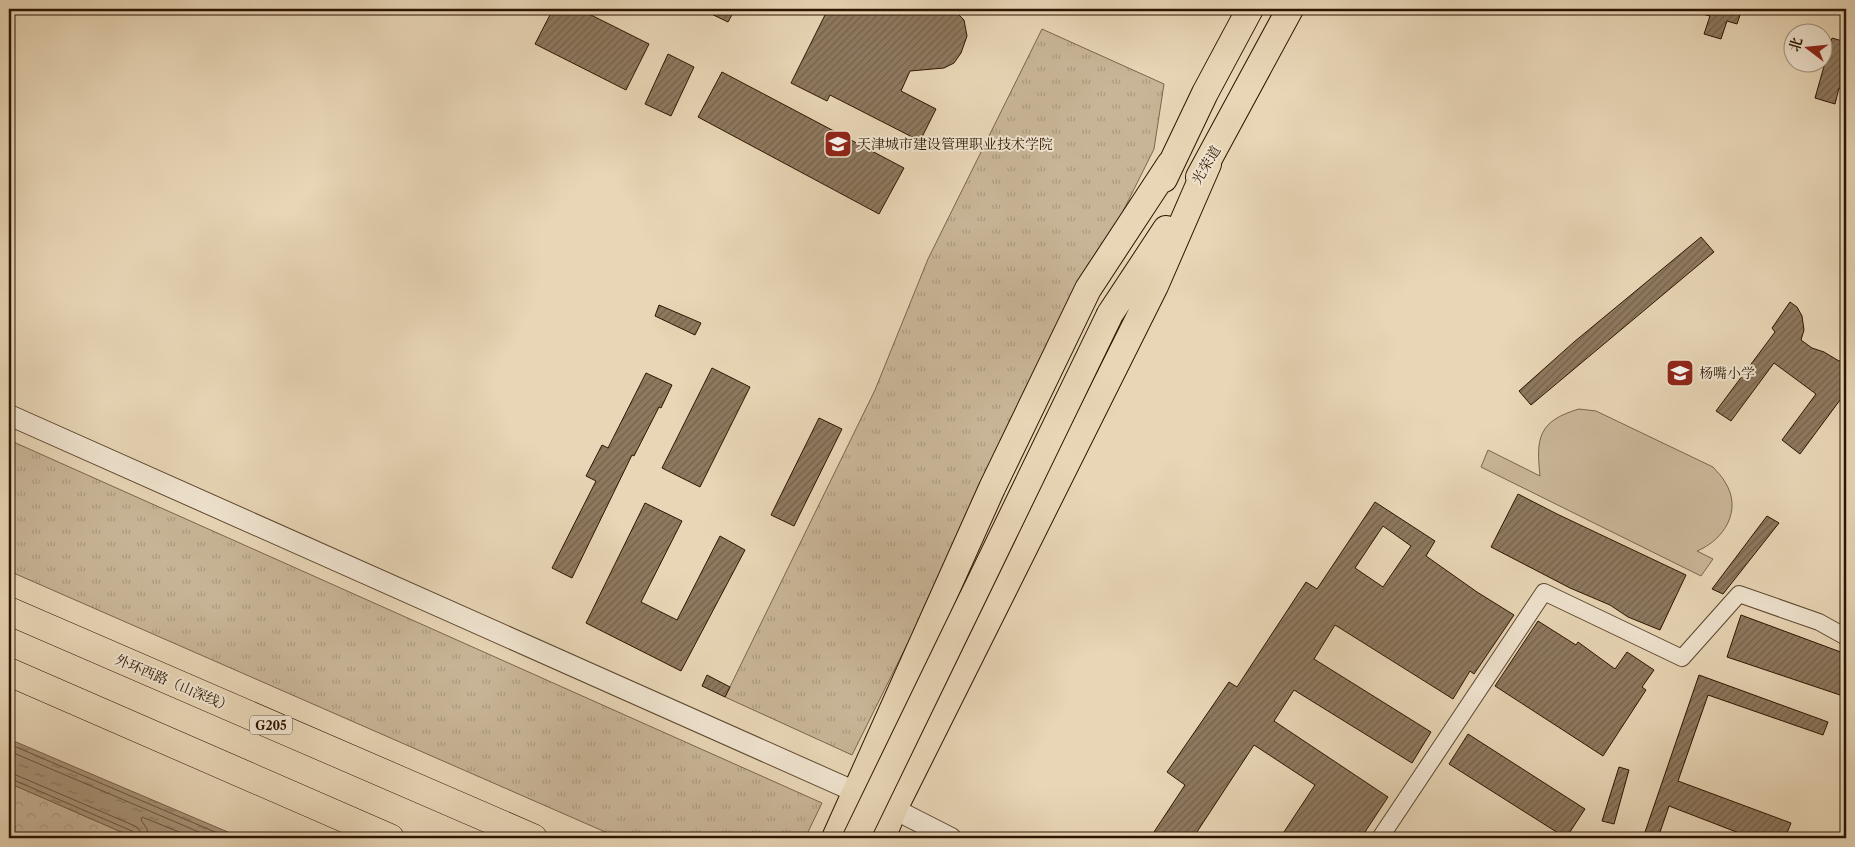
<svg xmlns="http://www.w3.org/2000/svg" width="1855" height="847" viewBox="0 0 1855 847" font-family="'Libre Caslon Text','Noto Serif SC',serif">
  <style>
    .grass { fill: url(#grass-tufts); stroke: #7a654c }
    .forest { fill: url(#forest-crowns); stroke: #7a654c }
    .park { fill: #c8b597; stroke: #7a654c }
    .water { fill: url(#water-ripples); stroke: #766148 }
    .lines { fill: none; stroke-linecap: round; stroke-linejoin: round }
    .shore { stroke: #6a543c; stroke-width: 1 }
    .building { fill: url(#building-hatch); stroke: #2c1500; fill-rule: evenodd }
    .minor-casing { stroke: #5b452e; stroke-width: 18 }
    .tertiary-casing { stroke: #5b452e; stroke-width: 22 }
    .primary-casing { stroke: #2c1500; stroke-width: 28 }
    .trunk-casing { stroke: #2c1500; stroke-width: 29 }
    .minor { stroke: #f0e4d0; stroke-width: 16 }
    .tertiary { stroke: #f0e4d0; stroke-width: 20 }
    .primary { stroke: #e8d6b6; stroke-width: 26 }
    .trunk { stroke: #e8d6b6; stroke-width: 28 }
    .primary-bridge-casing { stroke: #2c1500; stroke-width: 28; stroke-linecap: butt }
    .primary-bridge { stroke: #e8d6b6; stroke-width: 26 }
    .labels { text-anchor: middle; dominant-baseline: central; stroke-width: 4; stroke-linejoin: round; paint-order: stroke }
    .shield { fill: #f0e4d0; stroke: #67533e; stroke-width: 1 }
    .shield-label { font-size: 12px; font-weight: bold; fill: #2c1500 }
    .poi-label { font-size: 14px; fill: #2c1500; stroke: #f0e4d0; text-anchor: start }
    .street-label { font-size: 14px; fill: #2c1500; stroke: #f0e4d0 }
  </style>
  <defs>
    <pattern id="grass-tufts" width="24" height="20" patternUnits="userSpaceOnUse" patternTransform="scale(1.25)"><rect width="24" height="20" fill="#c8b597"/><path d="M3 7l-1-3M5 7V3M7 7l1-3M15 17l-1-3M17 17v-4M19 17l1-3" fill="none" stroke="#ac9b80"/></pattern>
    <pattern id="forest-crowns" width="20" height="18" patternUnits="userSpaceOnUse" patternTransform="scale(1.25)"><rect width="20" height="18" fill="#c8b597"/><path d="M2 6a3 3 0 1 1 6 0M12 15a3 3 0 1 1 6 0" fill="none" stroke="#ac9b80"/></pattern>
    <pattern id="water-ripples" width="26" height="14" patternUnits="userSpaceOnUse" patternTransform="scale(1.25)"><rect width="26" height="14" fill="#a89478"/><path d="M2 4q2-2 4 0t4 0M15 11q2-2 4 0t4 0" fill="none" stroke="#897860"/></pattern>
    <pattern id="building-hatch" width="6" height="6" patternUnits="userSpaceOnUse" patternTransform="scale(1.25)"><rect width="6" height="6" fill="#8e795f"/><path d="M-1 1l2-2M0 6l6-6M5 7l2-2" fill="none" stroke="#74624c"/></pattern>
  </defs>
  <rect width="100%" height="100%" fill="#e8d6b6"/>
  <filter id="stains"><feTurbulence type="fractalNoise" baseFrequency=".004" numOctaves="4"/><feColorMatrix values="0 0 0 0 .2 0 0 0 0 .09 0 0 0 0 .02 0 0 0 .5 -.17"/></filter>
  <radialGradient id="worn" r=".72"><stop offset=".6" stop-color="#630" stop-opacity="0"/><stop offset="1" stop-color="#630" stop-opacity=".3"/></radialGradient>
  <path class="grass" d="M 1042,29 L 1164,84 L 1154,149 L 852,755 L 725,697 L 875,390 L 928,259 Z
    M 9,440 L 822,803 L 805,838 L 619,838 L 9,571 Z"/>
  <path class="forest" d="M 9,783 L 135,838 L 9,838 Z"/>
  <path class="park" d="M 1579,409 L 1596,411 L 1713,467 C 1717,472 1722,476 1725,482 C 1743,510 1724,540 1697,551 L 1713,559 L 1701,576 L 1481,467 L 1488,450 L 1540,476 C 1536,438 1538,421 1579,409 Z"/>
  <path class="water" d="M 9,739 L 242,838 L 135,838 L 9,783 Z"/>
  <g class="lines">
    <path class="shore" d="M 9,744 L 229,838
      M 9,751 L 213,838
      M 9,772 L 135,826 L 140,831 L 142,838
      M 9,778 L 132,831 L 135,838
      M 149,838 L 147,829 L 141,820 L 142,817 L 194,838"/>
  </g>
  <path class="building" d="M 553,9 L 579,9 L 649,44 L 626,90 L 535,44 Z
    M 701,9 L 735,9 L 728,22 Z
    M 828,9 L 953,9 L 964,20 L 967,36 L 961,53 L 954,63 L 944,68 L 910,71 L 901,91 L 936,109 L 920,141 L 830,95 L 827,101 L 791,83 Z
    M 1696,9 L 1742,9 L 1737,24 L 1727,21 L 1721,39 L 1704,34 L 1710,16 L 1695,12 Z
    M 1832,38 L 1846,42 L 1846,90 L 1839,88 L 1835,104 L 1815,98 Z
    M 668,54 L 694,67 L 671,116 L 645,104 Z
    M 722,72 L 904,168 L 879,214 L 698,117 Z
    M 1701,237 L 1714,252 L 1531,405 L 1519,391 L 1574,342 Z
    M 1790,302 L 1797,307 L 1802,316 L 1804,330 L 1801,340 L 1812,348 L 1824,352 L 1839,361 L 1846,359 L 1846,392 L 1800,454 L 1782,440 L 1816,394 L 1774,363 L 1731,421 L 1716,411 L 1775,332 L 1772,328 Z
    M 659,305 L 701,323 L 695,335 L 655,316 Z
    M 712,368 L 750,387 L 700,487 L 662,468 Z
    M 646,373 L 672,385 L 661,408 L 659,407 L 634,456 L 632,455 L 572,578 L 552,568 L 596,481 L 586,476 L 602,445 L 608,448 Z
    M 819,418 L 842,429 L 794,526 L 771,515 Z
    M 1518,494 L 1557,514 L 1686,575 L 1660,630 L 1628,617 L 1610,605 L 1570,588 L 1491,547 Z
    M 1375,502 L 1435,541 L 1426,556 L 1477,592 L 1514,615 L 1474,674 L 1470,671 L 1453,699 L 1335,625 L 1314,659 L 1431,732 L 1412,763 L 1294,690 L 1274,721 L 1388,797 L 1361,838 L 1280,838 L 1315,785 L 1254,745 L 1193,838 L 1150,838 L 1185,785 L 1167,772 L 1229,682 L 1237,687 L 1306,582 L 1317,589 ZM 1383,526 L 1411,546 L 1383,587 L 1355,568 Z
    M 645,503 L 682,521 L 641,602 L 677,620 L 720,536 L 745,550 L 681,671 L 586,623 Z
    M 1767,516 L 1779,523 L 1723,594 L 1712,589 Z
    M 1741,615 L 1846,654 L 1846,697 L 1727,657 Z
    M 1538,621 L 1576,645 L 1578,642 L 1615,669 L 1627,652 L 1654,670 L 1642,687 L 1646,690 L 1603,756 L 1495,686 Z
    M 707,675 L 730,687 L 725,697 L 702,686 Z
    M 1699,675 L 1828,722 L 1823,735 L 1708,695 L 1678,781 L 1791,823 L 1785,838 L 1752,838 L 1669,806 L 1658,838 L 1643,838 Z
    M 1468,734 L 1585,809 L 1566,838 L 1449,764 Z
    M 1619,767 L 1629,770 L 1614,824 L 1602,821 Z"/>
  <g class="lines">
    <defs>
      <path id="minor" d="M 1380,838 L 1544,592 L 1682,658 L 1739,594 L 1819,622 L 1846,637"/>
      <path id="tertiary" d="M 9,415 L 894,809 L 951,838"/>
      <path id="primary" d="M 1199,177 L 1290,9
        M 1164,179 L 1205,93 L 1250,9
        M 1110,314 L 1166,229
        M 835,838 L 992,488 L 1088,289 L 1170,164
        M 882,838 L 894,809 L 1155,286 L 1208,164"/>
      <path id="trunk" d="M 9,611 L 533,838
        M 9,672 L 390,838"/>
    </defs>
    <use href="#minor" class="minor-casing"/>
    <use href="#tertiary" class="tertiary-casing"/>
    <use href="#primary" class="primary-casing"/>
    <use href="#trunk" class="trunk-casing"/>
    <use href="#minor" class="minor"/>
    <use href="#tertiary" class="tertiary"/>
    <use href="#primary" class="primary"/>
    <use href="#trunk" class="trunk"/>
    <defs>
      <path id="primary-bridge" d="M 856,838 L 1110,314"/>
    </defs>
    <use href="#primary-bridge" class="primary-bridge-casing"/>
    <use href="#primary-bridge" class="primary-bridge"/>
  </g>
  <defs>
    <symbol id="university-square" viewBox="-11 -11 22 22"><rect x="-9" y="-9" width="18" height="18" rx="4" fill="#8f2418" stroke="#f0e4d0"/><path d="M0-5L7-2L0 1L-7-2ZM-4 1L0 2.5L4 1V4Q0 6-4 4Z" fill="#fff"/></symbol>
    <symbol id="school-square" viewBox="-11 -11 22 22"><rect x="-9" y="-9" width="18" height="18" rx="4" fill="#8f2418" stroke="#f0e4d0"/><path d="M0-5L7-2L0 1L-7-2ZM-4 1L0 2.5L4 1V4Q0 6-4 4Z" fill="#fff"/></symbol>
  </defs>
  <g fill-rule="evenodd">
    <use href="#university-square" x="822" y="128" width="32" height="32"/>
    <use href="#school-square" x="1664" y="357" width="32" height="32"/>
  </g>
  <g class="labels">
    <rect class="shield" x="250" y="715.5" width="42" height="19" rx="4"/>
    <g class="shield-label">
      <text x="271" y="725">G205</text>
    </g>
    <g class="poi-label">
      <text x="857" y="144">天津城市建设管理职业技术学院</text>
      <text x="1699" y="373">杨嘴小学</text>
    </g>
    <g class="street-label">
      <text transform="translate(1206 165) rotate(-59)">光荣道</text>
      <text transform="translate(174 683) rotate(23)">外环西路（山深线）</text>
    </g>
  </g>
  <rect width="1855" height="847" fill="none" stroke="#e8d6b6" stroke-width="30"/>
  <rect x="10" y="10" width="1835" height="827" fill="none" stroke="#2c1500" stroke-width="2.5"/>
  <rect x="15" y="15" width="1825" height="817" fill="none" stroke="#2c1500"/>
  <g transform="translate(1808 48) rotate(286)"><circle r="24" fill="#f0e4d0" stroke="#a2917d"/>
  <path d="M0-4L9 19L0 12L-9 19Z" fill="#8f2418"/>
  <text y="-8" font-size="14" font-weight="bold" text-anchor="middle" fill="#2c1500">北</text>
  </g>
  <rect width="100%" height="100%" filter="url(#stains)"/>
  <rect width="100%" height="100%" fill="url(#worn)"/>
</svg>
